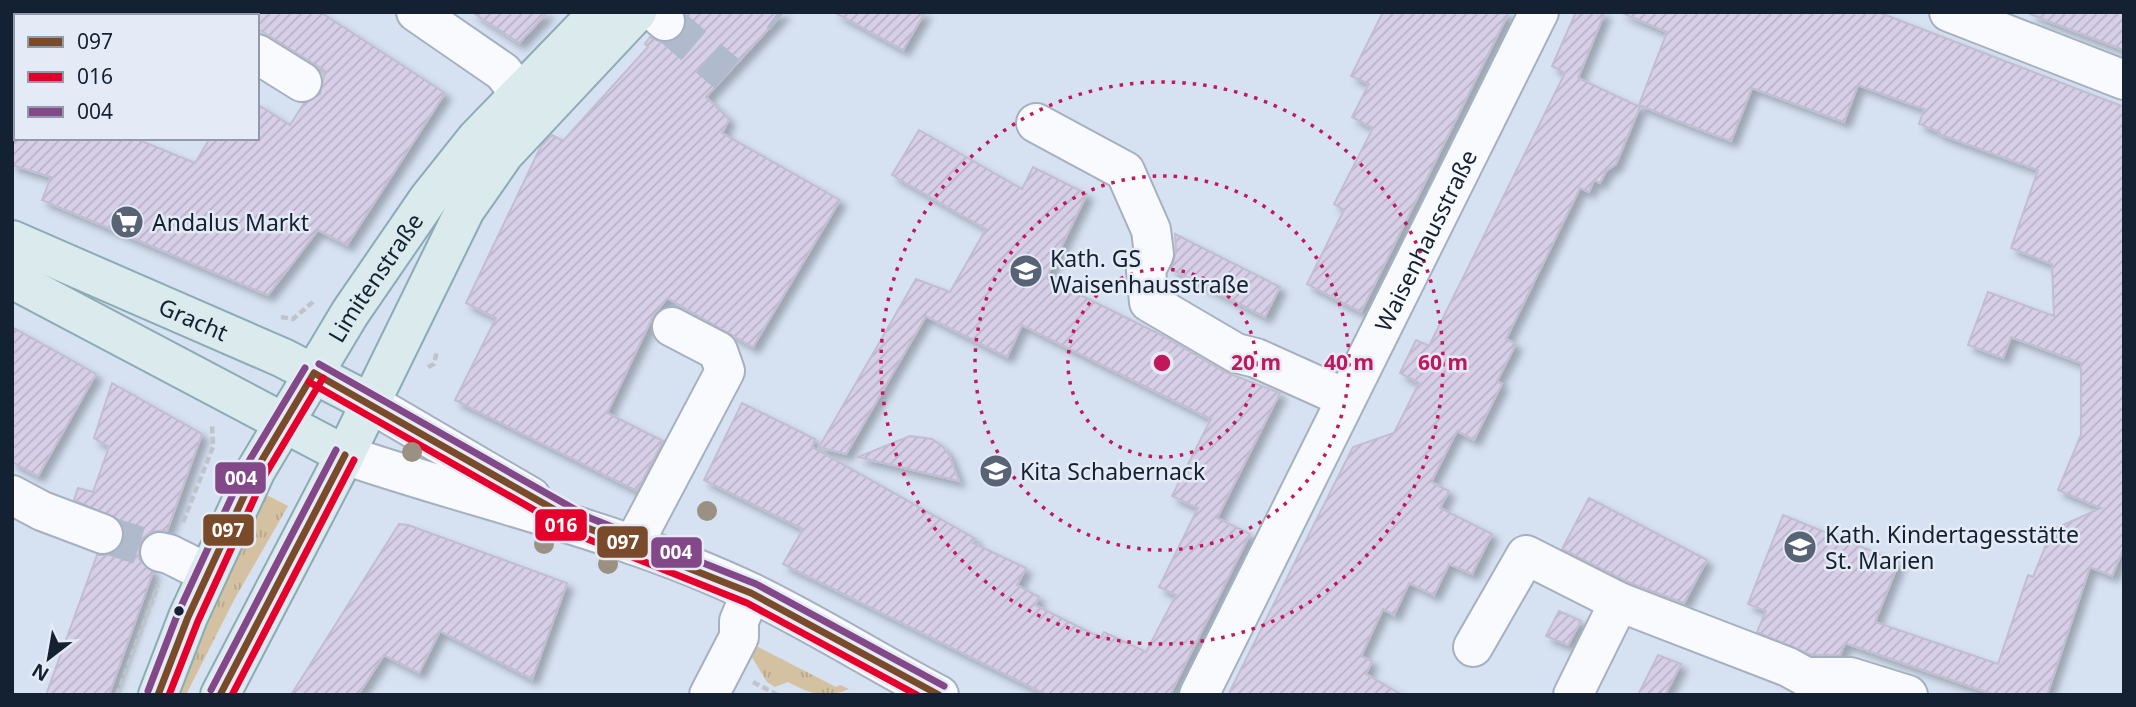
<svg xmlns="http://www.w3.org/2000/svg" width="2136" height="707" viewBox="0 0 2136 707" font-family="'Noto Sans',sans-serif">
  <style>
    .grass { fill: url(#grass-tufts) }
    .building { fill: url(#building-hatch); stroke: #c0becf; stroke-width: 2; filter: url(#shadow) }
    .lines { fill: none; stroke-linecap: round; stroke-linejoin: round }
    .minor-tunnel { stroke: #afbbcc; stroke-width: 38; stroke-dasharray: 38 19; stroke-linecap: butt }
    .minor-casing { stroke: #a5b0c0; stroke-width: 42 }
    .major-casing { stroke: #8babb5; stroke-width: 42 }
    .path { stroke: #bfc4cb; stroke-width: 4.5; stroke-dasharray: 7 3.5; stroke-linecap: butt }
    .minor { stroke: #f9fafd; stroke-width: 38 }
    .major { stroke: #daeaed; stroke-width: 38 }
    .bus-1-casing { stroke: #e4ebf6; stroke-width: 12 }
    .bus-2-casing { stroke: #e4ebf6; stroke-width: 12 }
    .bus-3-casing { stroke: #e4ebf6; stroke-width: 12 }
    .bus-1 { stroke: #7a4b2a; stroke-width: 7 }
    .bus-2 { stroke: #e4002b; stroke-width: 7 }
    .bus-3 { stroke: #824888; stroke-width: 7 }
    .tree { fill: #9a9182 }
    .ring { fill: none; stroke: #c2185b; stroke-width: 3.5; stroke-dasharray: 3.5 7 }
    .bus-dot { fill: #142133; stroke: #e4ebf6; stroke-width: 2.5 }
    .labels { text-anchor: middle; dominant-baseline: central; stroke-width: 5; stroke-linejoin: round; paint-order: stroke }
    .poi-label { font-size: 23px; fill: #142133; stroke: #e4ebf6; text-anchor: start }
    .street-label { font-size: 23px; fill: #142133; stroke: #e4ebf6 }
    .centre { fill: #c2185b; stroke: #e4ebf6; stroke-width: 3.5 }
    .ring-label { font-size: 21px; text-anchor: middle; font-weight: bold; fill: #c2185b; stroke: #e4ebf6; stroke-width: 5; stroke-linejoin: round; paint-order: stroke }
    .line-badge { stroke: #e4ebf6; stroke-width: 2.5 }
    .badge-label { font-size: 19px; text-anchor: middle; font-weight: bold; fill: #fff }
  </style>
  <defs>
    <pattern id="grass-tufts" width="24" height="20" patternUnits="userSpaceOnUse" patternTransform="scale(1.75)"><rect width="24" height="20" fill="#d4c1a2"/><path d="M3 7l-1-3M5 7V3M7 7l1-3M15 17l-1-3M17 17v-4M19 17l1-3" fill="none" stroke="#b5a68c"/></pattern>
    <pattern id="building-hatch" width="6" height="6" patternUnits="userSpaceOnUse" patternTransform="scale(1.75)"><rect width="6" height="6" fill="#d7cfe8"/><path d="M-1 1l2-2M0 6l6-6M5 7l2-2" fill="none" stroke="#b8b1c7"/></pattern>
    <filter id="shadow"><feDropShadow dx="6" dy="6" stdDeviation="3.5" flood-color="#0004"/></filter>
  </defs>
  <rect width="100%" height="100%" fill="#d6e1f2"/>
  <path class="grass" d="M 261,492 L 288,506 L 234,600 L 186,695 L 174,695 Z
    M 758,647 L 836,687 L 840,685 L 849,689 C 825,699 810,694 788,682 L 775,687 L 767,682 L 750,654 Z"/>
  <path class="building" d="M 232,12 L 320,12 L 445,93 L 347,245 L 318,230 L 268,295 L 42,200 L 51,177 L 12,165 L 12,138 L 134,138 L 195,163 L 210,138 L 257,138 L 257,104 L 290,125 L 304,103 L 320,94 L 325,71 L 257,28 L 257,16 L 238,16 Z
    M 472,12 L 548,12 L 519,43 Z
    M 685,12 L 784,12 L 706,97 L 729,119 L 722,133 L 840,200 L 753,347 L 667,298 L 653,316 L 607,413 L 663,441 L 637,491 L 455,400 L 496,318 L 466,303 L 541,146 L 552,135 L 563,141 L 648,47 L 645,44 L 650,37 L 661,42 L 672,42 L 681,36 L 686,25 Z
    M 834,12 L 925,12 L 903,50 Z
    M 1383,12 L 1509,12 L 1361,312 L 1307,284 L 1344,210 L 1334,204 L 1373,128 L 1352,117 L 1369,84 L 1351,76 Z
    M 1576,12 L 1605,12 L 1578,78 L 1640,107 L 1616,164 L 1606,171 L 1600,183 L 1594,180 L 1589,192 L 1580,188 L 1506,339 L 1516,344 L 1497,381 L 1502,384 L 1474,440 L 1457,431 L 1431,482 L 1449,491 L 1440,508 L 1492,534 L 1472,574 L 1449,564 L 1434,595 L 1409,583 L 1394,615 L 1383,609 L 1361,656 L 1372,661 L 1366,674 L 1402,695 L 1228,695 L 1353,447 L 1394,433 L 1419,383 L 1400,373 L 1416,340 L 1429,346 L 1565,73 L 1552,66 Z
    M 1620,12 L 1878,12 L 2124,107 L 2124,547 L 2112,576 L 2090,567 L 2047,695 L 1995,695 L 1845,643 L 1840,655 L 1812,655 L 1757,632 L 1766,611 L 1748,604 L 1783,515 L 1899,562 L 1875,622 L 1998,664 L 2028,575 L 2033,577 L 2052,530 L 2101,508 L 2058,490 L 2081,435 L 2081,363 L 2011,337 L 2003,358 L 1968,345 L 1988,292 L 2054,316 L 2052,264 L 2011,248 L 2038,170 L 1939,134 L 1940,132 L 1919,124 L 1924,109 L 1858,85 L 1844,122 L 1752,88 L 1731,141 L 1699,129 L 1639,105 L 1667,32 Z
    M 2031,12 L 2124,12 L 2124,50 L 2030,14 Z
    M 919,130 L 1022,189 L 1033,167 L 1087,194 L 1046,278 L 1163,336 L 1225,372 L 1280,393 L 1217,518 L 1250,534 L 1170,695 L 1047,695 L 783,564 L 803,529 L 704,480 L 742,403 L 815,439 L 812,447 L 976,539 L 973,543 L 1026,568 L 1017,585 L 1039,597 L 1035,605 L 1101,638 L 1104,632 L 1146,652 L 1176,595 L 1159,587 L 1198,508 L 1172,496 L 1211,419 L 1022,325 L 1007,357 L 926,316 L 846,454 L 819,447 L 916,279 L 950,292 L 986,229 L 892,175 Z
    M 1175,234 L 1280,287 L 1265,317 L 1171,269 L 1176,252 Z
    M 12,327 L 96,374 L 38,476 L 12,462 Z
    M 112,383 L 202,434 L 167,531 L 153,531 L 143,538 L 139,547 L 139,559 L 153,572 L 109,695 L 46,695 L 97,555 L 107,555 L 116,551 L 124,541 L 124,530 L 119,520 L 74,500 L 78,488 L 93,492 L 109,447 L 94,438 Z
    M 910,436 L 932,439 L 942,446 L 949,455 L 959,481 L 858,457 Z
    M 1589,498 L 1707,560 L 1684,603 L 1628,582 L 1562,549 Z
    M 399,524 L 408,525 L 567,583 L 532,679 L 440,631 L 419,673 L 384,655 L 358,695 L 291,695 Z
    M 1559,611 L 1581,621 L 1568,645 L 1546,636 Z
    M 1658,655 L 1681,664 L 1665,695 L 1638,695 Z"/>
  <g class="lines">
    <path class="minor-tunnel" d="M 778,12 L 782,15
      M 665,21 L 727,74
      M 103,534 L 160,552"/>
    <defs>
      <g id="minor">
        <path d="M 416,12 L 503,72 L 519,93"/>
        <path d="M 655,12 L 665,21"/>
        <path d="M 1949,12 L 2124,80"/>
        <path d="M 208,16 L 210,12"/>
        <path d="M 257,54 L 302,82"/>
        <path d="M 1036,123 L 1125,171 L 1151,230 L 1154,254 L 1146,270 L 1149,302 L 1236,353 L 1256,358 L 1345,398"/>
        <path d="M 370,403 L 531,497"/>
        <path d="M 345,455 C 480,501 622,531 752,593 C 816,624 876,662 939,695"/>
        <path d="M 12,495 L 42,511 L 103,534"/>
        <path d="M 633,545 L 725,371 L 718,351 L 672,327"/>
        <path d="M 160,552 L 169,554 L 207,573"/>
        <path d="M 1473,647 L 1526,555 L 1619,602 L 1788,667 L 1806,677 L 1850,677 L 1908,695"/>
        <path d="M 709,695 L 739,637 L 739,621 L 751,593"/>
        <path id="s1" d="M 1199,695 L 1539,12"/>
        <path d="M 1573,695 L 1619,602"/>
      </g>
      <g id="major">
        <path id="s2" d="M 12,240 L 283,358 L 370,403"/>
        <path d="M 12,279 L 345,455"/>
        <path id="s3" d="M 158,695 L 188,617 L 256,470 L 350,313 L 429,198 L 476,139 L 599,12"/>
        <path d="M 220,695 L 345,455 L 465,210 L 504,154 L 637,12"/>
      </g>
    </defs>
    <use href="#minor" class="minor-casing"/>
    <use href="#major" class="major-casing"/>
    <path class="path" d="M 19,16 L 21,12
      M 12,28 L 16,21
      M 281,317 L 293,319 L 314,301
      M 428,367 L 434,364 L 437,351
      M 183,522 L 213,447 L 212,425
      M 753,682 L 778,695
      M 117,695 L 158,585"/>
    <use href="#minor" class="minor"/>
    <use href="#major" class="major"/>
    <defs>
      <path id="bus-1" d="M 314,373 L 585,527 L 751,593 L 939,695
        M 158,695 L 188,617 L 256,470 L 314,373
        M 220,695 L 345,455"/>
      <path id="bus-2" d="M 309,382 L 580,536 L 747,603 L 917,695
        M 169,695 L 198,621 L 265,475 L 323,378
        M 232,695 L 354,460"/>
      <path id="bus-3" d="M 319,364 L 590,518 L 756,584 L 944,686
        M 211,690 L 336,450
        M 148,691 L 178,613 L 246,466 L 305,368"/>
    </defs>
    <use href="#bus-1" class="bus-1-casing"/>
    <use href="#bus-2" class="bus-2-casing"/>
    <use href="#bus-3" class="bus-3-casing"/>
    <use href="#bus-1" class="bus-1"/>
    <use href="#bus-2" class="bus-2"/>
    <use href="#bus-3" class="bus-3"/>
  </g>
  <g class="tree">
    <circle cx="412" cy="452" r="10"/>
    <circle cx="707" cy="511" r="10"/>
    <circle cx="544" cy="544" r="10"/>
    <circle cx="608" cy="564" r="10"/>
  </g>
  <g class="ring">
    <circle cx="1162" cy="363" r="94"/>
    <circle cx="1162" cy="363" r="187"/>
    <circle cx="1162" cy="363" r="281"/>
  </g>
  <defs>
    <symbol id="supermarket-disc" viewBox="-11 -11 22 22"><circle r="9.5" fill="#586476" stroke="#e4ebf6"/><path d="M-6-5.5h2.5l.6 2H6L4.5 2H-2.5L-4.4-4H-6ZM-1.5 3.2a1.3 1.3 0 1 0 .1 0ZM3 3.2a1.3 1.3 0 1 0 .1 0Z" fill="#fff"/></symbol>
    <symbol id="school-disc" viewBox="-11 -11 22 22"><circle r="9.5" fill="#586476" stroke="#e4ebf6"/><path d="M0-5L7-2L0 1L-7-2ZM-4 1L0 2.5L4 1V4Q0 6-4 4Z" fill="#fff"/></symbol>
  </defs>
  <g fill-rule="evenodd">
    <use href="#supermarket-disc" x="108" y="203" width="38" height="38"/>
    <use href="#school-disc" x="1007" y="252" width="38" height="38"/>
    <use href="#school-disc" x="977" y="452" width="38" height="38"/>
    <use href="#school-disc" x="1781" y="528" width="38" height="38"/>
  </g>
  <circle class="bus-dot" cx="179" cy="611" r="6"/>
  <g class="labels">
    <g class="poi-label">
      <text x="152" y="222">Andalus Markt</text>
      <text x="1050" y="258">Kath. GS<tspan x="1050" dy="26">Waisenhausstraße</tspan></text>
      <text x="1020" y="471">Kita Schabernack</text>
      <text x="1825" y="534">Kath. Kindertagesstätte<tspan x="1825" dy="26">St. Marien</tspan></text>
    </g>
    <g class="street-label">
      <text stroke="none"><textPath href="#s1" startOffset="508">Waisenhausstraße</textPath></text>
      <text stroke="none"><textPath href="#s3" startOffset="472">Limitenstraße</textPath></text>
      <text stroke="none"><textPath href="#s2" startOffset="198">Gracht</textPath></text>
    </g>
  </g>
  <circle cx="1162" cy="363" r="10" class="centre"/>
  <g class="ring-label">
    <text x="1256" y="370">20 m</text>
    <text x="1349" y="370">40 m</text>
    <text x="1443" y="370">60 m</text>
  </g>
  <g class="line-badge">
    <rect x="214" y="461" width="53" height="34" rx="7" fill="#824888"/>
    <rect x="534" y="508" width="54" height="34" rx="7" fill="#e4002b"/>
    <rect x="202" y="513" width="53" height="34" rx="7" fill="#7a4b2a"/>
    <rect x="596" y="525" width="53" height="34" rx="7" fill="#7a4b2a"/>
    <rect x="650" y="536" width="53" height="33" rx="7" fill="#824888"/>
  </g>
  <g class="badge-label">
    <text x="241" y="485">004</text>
    <text x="561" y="532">016</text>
    <text x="228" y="537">097</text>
    <text x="623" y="549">097</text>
    <text x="676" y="559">004</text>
  </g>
  <rect width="2136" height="707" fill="none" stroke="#142133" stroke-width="28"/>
  <rect x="14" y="14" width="245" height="126" fill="#e4ebf6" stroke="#919aa8" stroke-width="2"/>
  <rect x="28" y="37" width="35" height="10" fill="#7a4b2a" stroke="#919aa8" stroke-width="2"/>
  <text x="77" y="49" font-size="21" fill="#142133">097</text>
  <rect x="28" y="72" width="35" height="10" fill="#e4002b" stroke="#919aa8" stroke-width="2"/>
  <text x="77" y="84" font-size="21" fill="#142133">016</text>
  <rect x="28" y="107" width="35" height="10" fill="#824888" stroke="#919aa8" stroke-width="2"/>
  <text x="77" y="119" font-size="21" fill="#142133">004</text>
  <g transform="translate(49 658) rotate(211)" stroke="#e4ebf6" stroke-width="5" paint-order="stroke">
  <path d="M0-5L12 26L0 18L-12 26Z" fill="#142133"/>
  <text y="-10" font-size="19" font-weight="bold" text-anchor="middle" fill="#142133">N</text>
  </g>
</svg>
